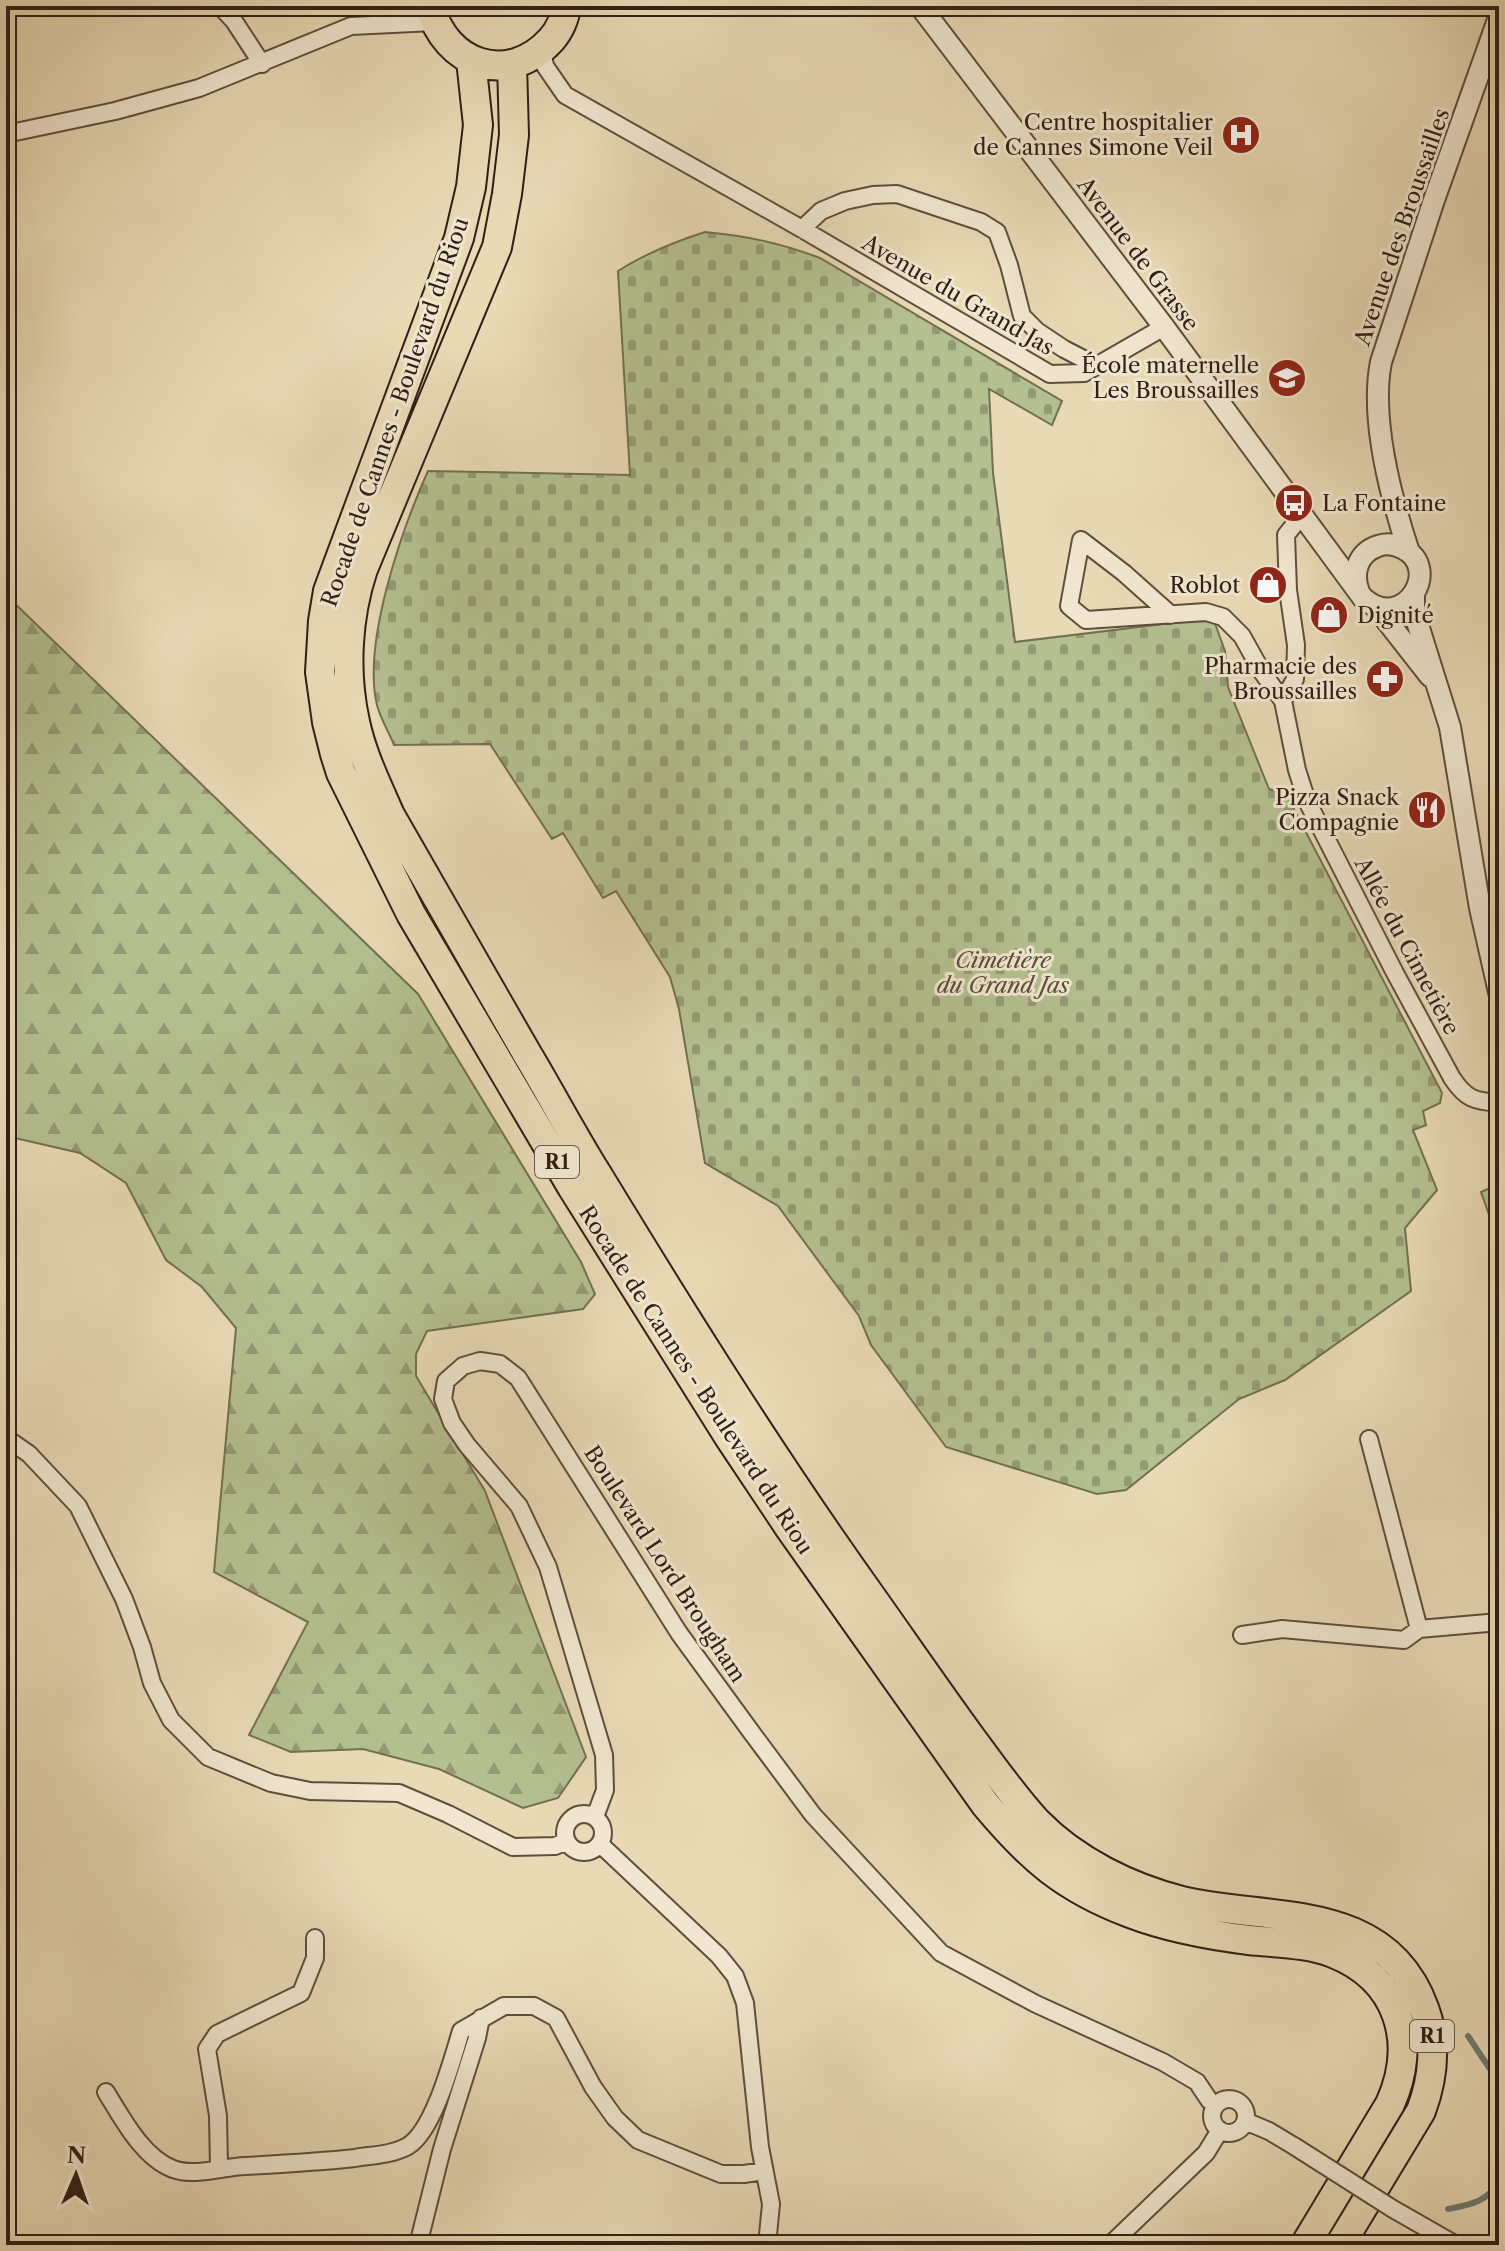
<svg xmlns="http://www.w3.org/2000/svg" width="1505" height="2251" viewBox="0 0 1505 2251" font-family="'Libre Caslon Text',serif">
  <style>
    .forest { fill: url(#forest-firs); stroke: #727052; stroke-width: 2 }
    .cemetery { fill: url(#cemetery-stones); stroke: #727052; stroke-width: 2 }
    .park { fill: url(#park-tufts); stroke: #727052; stroke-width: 2 }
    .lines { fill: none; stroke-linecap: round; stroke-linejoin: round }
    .stream { stroke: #6e7c71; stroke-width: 6 }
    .minor-casing { stroke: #5e4e3d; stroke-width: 20 }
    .tertiary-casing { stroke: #5e4e3d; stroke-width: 24 }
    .trunk-casing { stroke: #301f15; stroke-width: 32 }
    .minor { stroke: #f1e7d0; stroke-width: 16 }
    .tertiary { stroke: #f1e7d0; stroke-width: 20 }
    .trunk { stroke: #e9dab6; stroke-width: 28 }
    .minor-bridge-casing { stroke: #5e4e3d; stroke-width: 20; stroke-linecap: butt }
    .minor-bridge { stroke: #f1e7d0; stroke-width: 16 }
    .labels { text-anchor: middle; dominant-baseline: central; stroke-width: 6; stroke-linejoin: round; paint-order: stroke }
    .shield { fill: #f1e7d0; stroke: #6a5b4d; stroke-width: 2 }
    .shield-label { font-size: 20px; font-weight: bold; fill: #301f15 }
    .poi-label { font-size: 22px; fill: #301f15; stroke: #f1e7d0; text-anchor: end }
    .street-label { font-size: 22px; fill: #301f15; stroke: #f1e7d0 }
    .park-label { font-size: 22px; font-style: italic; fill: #584f3a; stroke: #f1e7d0 }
  </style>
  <defs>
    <pattern id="forest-firs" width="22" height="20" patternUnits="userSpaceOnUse" patternTransform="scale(2)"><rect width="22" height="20" fill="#b4c090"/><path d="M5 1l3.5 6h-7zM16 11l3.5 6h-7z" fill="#939b74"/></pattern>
    <pattern id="cemetery-stones" width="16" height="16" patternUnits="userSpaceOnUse" patternTransform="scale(2)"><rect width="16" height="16" fill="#b4c090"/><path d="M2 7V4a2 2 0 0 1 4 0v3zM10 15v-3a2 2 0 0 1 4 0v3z" fill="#939b74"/></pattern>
    <pattern id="park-tufts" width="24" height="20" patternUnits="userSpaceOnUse" patternTransform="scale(2)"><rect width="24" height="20" fill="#b4c090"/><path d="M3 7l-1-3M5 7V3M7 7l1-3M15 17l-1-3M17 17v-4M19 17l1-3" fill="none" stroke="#939b74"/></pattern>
  </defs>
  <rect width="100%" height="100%" fill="#e9dab6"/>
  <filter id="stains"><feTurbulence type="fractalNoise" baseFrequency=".0025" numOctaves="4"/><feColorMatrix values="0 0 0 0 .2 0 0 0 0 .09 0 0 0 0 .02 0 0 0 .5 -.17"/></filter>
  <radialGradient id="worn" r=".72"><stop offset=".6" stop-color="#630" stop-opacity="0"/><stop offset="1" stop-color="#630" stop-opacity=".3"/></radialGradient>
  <path class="forest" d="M 6,595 L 418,994 L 581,1262 L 595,1294 L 583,1309 L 427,1331 L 416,1354 L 416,1376 L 485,1491 L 586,1757 L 558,1798 L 523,1808 L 439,1769 L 363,1749 L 291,1752 L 249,1735 L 308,1622 L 214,1572 L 236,1328 L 202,1287 L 166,1260 L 126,1183 L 80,1153 L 6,1136 Z"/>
  <path class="cemetery" d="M 705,232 C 747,236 781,243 820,258 L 1062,401 L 1052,425 L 989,389 L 993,473 L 1015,642 L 1213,618 L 1225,651 L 1228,687 L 1269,789 L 1286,794 L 1442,1093 L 1440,1103 L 1423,1111 L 1426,1125 L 1413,1130 L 1437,1190 L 1405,1228 L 1411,1291 L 1285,1380 L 1239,1399 L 1126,1490 L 1097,1494 L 946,1447 L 871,1345 L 859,1316 L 778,1206 L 705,1163 L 679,1009 L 670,977 L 616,891 L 603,898 L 563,833 L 552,839 L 490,744 L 394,745 C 389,732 380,718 377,705 C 362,643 402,529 428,471 L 630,475 L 618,271 C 646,253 674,242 705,232 Z"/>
  <path class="park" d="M 1499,1184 L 1499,1239 L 1498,1240 L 1481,1192 Z"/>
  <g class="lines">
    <path class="stream" d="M 6,1856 L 8,1855
      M 1468,2036 L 1494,2075 L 1499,2120
      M 1448,2209 C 1469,2205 1488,2202 1499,2181"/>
    <defs>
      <path id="minor" d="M 220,6 L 234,21 L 262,64
        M 542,50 L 545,66 L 565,95 L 802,229 L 1050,374 L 1084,373 L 1164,327
        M 6,134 L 115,111 L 199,88 L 351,26 L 434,22
        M 802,229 L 821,211 L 845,201 L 873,195 L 897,194 L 981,222 L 997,232 L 1009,265 L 1022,316 L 1037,331 L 1064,349 L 1097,366
        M 1171,615 L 1124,573 L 1081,540 L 1069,606 L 1086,620 L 1206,612 L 1223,617 L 1242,636 L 1262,672 L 1283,701 L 1297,770 L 1307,801 L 1395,973 L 1452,1078 C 1466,1099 1474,1101 1499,1103
        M 1283,701 L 1295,679 L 1296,645 L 1288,590 L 1286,535 L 1302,515
        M 6,1438 L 29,1454 L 78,1506 L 124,1599 L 142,1647 L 152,1683 L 171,1720 L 208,1757 L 271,1783 L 310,1791 L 399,1793 L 448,1814 L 513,1847 L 555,1846 L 567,1841
        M 1369,1439 L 1419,1629 L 1499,1622
        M 1242,1635 L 1282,1629 L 1404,1640 L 1419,1629
        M565 1833a19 19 0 1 1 38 0a19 19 0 1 1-38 0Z
        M 595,1817 L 605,1790 L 604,1755 L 548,1567 L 519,1506 L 467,1445 L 452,1423 L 443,1399 L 446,1381 L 463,1366 L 480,1361 L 500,1364 L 518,1378 L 679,1633 L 749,1729 L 813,1815 L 941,1953 L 1036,2004 L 1163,2062 L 1197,2082 L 1209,2100 L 1216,2105
        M 600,1844 L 719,1956 L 735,1976 L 745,2003 L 760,2147 L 771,2204 L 767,2245
        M 106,2092 C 122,2118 143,2158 173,2169 C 195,2177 222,2167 245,2166 C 282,2164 318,2162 355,2158 C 372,2155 392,2155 408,2146 C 434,2130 452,2060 461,2031 L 504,2006 L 534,2006 L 556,2018 L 593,2087 L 615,2118 L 638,2140 L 721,2174 L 744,2174 L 764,2171
        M1212 2116a17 17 0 1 1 34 0a17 17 0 1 1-34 0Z
        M 1245,2121 L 1269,2131 L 1294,2146
        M 219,2168 L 218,2116 L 207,2049 L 217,2034 L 301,1993 L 315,1958 L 315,1938
        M 418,2245 L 442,2149 L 477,2038 L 481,2018
        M 1110,2245 L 1206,2153 L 1220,2130"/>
      <path id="tertiary" d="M 920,6 L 1164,327 L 1363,598 C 1403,634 1444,568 1402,548 C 1394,544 1386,543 1378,546 C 1357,553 1352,574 1359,592
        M 1409,552 C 1391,498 1370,418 1381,362 L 1434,200 L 1499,17
        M 1414,595 L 1414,612 L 1450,727 L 1480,908 L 1499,992
        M 1376,607 L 1430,676"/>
      <path id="trunk" d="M 430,6 C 445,65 508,87 551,40 C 559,31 565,18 566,6
        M 471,60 L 478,125 L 471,187 L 459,238 L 328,591 L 323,621 L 320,672 L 327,722 L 335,754 L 341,773 L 411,914 L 572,1187 L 729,1437 L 791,1530 L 985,1804 C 1030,1858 1064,1888 1130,1913 C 1169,1928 1208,1935 1249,1940 C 1276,1943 1308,1943 1333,1953 C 1399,1979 1418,2042 1390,2104 L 1305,2245
        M 512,64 L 514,135 L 507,194 L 497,247 L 363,569 C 347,617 344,672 355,722 C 362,755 377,785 390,815 C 436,894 481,973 526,1052 C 550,1092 572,1134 597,1174 C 684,1317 773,1459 870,1595 C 904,1643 937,1691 972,1739 C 993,1767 1013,1796 1037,1822 C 1075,1861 1130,1888 1182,1901 C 1272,1922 1385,1901 1424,2008 C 1437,2043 1434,2076 1421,2111 L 1340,2245"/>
    </defs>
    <use href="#minor" class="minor-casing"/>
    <use href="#tertiary" class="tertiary-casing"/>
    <use href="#trunk" class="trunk-casing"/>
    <use href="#minor" class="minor"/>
    <use href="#tertiary" class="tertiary"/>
    <use href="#trunk" class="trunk"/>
    <defs>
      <path id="minor-bridge" d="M 1294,2146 L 1393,2209 L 1456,2245"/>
    </defs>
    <use href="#minor-bridge" class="minor-bridge-casing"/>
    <use href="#minor-bridge" class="minor-bridge"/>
  </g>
  <defs>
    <symbol id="hospital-disc" viewBox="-11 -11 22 22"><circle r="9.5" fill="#8f2418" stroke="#f1e7d0"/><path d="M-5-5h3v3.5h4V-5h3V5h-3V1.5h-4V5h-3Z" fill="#fff"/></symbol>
    <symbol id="school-disc" viewBox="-11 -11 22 22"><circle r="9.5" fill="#8f2418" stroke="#f1e7d0"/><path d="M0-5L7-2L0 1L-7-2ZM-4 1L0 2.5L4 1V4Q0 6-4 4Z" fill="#fff"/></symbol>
    <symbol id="bus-disc" viewBox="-11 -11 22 22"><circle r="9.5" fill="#8f2418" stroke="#f1e7d0"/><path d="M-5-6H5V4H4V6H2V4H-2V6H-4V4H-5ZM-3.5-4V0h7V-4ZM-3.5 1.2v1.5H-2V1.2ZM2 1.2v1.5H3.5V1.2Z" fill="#fff"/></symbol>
    <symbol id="shop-disc" viewBox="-11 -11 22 22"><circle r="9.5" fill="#8f2418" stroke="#f1e7d0"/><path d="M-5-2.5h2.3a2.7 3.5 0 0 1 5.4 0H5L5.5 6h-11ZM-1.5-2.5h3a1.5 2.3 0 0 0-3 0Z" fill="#fff"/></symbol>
    <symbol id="pharmacy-disc" viewBox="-11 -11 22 22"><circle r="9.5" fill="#8f2418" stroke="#f1e7d0"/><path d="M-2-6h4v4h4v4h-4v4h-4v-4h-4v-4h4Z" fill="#fff"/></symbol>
    <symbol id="restaurant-disc" viewBox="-11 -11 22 22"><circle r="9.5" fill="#8f2418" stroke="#f1e7d0"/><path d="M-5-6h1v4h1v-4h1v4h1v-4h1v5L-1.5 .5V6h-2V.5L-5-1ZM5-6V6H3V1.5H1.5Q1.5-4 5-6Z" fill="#fff"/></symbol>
  </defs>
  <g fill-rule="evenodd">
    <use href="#hospital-disc" x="1219" y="113" width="44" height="44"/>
    <use href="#school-disc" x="1265" y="356" width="44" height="44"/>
    <use href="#bus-disc" x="1272" y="481" width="44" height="44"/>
    <use href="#shop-disc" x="1246" y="563" width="44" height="44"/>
    <use href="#shop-disc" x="1307" y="593" width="44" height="44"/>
    <use href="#pharmacy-disc" x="1363" y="657" width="44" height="44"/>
    <use href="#restaurant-disc" x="1405" y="788" width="44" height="44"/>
  </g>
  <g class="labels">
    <g class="shield">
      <rect x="535" y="1146" width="44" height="32" rx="6"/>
      <rect x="1410" y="2020" width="44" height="32" rx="6"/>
    </g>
    <g class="shield-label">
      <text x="557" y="1162">R1</text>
      <text x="1432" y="2036">R1</text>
    </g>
    <g class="poi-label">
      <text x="1213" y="122">Centre hospitalier<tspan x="1213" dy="25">de Cannes Simone Veil</tspan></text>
      <text x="1259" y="365">École maternelle<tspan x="1259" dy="25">Les Broussailles</tspan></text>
      <text x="1322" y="503" text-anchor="start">La Fontaine</text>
      <text x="1240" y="585">Roblot</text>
      <text x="1357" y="615" text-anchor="start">Dignité</text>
      <text x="1357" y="666">Pharmacie des<tspan x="1357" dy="25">Broussailles</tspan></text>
      <text x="1399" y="797">Pizza Snack<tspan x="1399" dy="25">Compagnie</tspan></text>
    </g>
    <g class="street-label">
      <text transform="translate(1402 227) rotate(-71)">Avenue des Broussailles</text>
      <text transform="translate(1138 254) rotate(53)">Avenue de Grasse</text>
      <text transform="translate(958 295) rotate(30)">Avenue du Grand Jas</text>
      <text transform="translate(395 412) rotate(-71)">Rocade de Cannes - Boulevard du Riou</text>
      <text transform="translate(1407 946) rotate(62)">Allée du Cimetière</text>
      <text transform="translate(696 1380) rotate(57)">Rocade de Cannes - Boulevard du Riou</text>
      <text transform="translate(665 1564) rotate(57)">Boulevard Lord Brougham</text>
    </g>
    <g class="park-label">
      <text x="1003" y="960">Cimetière<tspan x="1003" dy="25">du Grand Jas</tspan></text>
    </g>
  </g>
  <rect width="1505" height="2251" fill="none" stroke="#e9dab6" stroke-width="32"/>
  <rect x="8" y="8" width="1489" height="2235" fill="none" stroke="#301f15" stroke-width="4"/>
  <rect x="16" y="16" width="1473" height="2219" fill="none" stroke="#301f15" stroke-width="2"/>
  <g transform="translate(76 2175) rotate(2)" stroke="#f1e7d0" stroke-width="6" paint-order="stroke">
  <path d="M0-6L14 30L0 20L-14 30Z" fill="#301f15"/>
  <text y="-12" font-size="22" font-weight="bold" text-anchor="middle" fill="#301f15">N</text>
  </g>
  <rect width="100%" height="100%" filter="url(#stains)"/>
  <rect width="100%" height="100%" fill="url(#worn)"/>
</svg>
